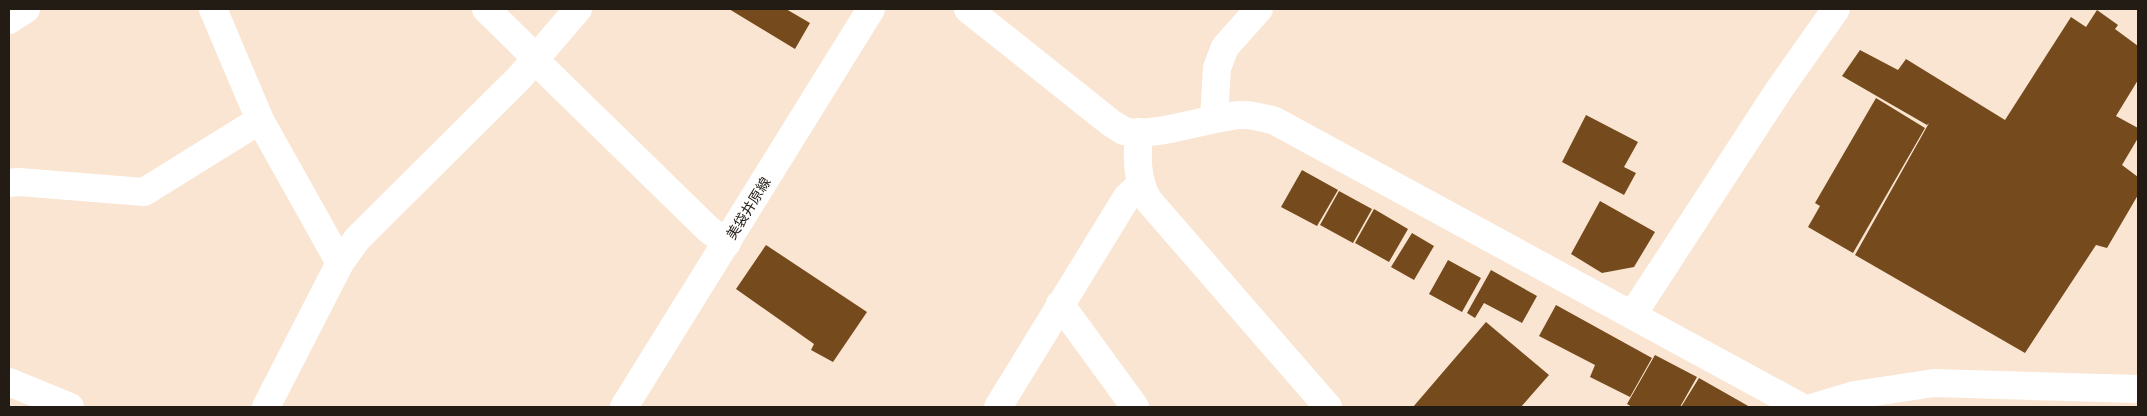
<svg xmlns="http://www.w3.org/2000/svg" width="2147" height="416" viewBox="0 0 2147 416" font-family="'Golos Text','Noto Sans JP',sans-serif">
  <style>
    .building { fill: #754a1c }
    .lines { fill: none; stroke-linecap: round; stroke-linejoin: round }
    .minor { stroke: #fff; stroke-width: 28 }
    .major { stroke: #fff; stroke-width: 28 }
    .labels { text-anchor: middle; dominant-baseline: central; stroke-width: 5; stroke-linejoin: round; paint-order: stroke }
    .street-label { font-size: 14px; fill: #231c15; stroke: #fff }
  </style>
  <rect width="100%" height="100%" fill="#fae5d2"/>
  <path class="building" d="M 729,9 L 786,9 L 810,23 L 795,49 Z
    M 2097,10 L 2118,25 L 2115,29 L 2138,46 L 2138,80 L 2116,116 L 2138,128 L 2138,138 L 2122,165 L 2138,177 L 2138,195 L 2107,248 L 2096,245 L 2025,353 L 1855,255 L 1929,123 L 1927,125 L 1842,76 L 1860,50 L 1898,70 L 1906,59 L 2005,120 L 2071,17 L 2086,27 Z
    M 1876,98 L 1925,128 L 1853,253 L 1808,227 L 1820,206 L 1815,203 Z
    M 1586,115 L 1638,142 L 1624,167 L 1636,173 L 1624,195 L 1562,162 Z
    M 1302,170 L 1338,190 L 1317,226 L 1281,207 Z
    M 1339,191 L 1372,209 L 1353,243 L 1320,225 Z
    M 1600,201 L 1655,232 L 1634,267 L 1602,273 L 1571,254 Z
    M 1374,209 L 1408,229 L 1389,262 L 1355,243 Z
    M 1412,233 L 1434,246 L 1414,280 L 1391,267 Z
    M 766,245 L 867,312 L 833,362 L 811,350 L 814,344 L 736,289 Z
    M 1448,260 L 1481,278 L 1462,312 L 1429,294 Z
    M 1491,270 L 1537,296 L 1522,323 L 1484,303 L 1475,318 L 1467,313 Z
    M 1556,305 L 1652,358 L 1630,397 L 1590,377 L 1595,365 L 1539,336 Z
    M 1486,322 L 1549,375 L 1521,407 L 1413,407 Z
    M 1655,355 L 1697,377 L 1680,407 L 1632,407 L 1627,404 Z
    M 1699,378 L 1750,407 L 1681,407 Z"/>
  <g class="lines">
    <path class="minor" d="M 213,9 L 260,120 L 340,263
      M 486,9 L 536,58 L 578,9
      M 968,9 L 1111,123 C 1115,125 1120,129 1124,131 C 1151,139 1210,117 1240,115 C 1252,114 1264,118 1275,121 L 1801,407
      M 9,20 L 26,9
      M 1214,119 L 1217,68 L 1225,47 L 1259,9
      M 1139,132 C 1137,156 1136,181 1149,201 L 1328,407
      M 9,183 L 19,182 L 144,192 L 260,120
      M 1060,304 L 1135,407
      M 1633,314 L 1779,90 L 1836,9
      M 9,382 L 70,407
      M 266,407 L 340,263 L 357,239 L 520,77 L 536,58 L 544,69 L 708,229 L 727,243
      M 998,407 L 1127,197 L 1140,185
      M 1815,407 L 1855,395 L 1934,383 L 2138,389"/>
    <path class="major" d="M 624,407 L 871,9"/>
  </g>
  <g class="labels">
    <g class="street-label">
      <text transform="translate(748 208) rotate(-58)">美袋井原線</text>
    </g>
  </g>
  <rect width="2147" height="416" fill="none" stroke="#231c15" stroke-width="20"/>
</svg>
